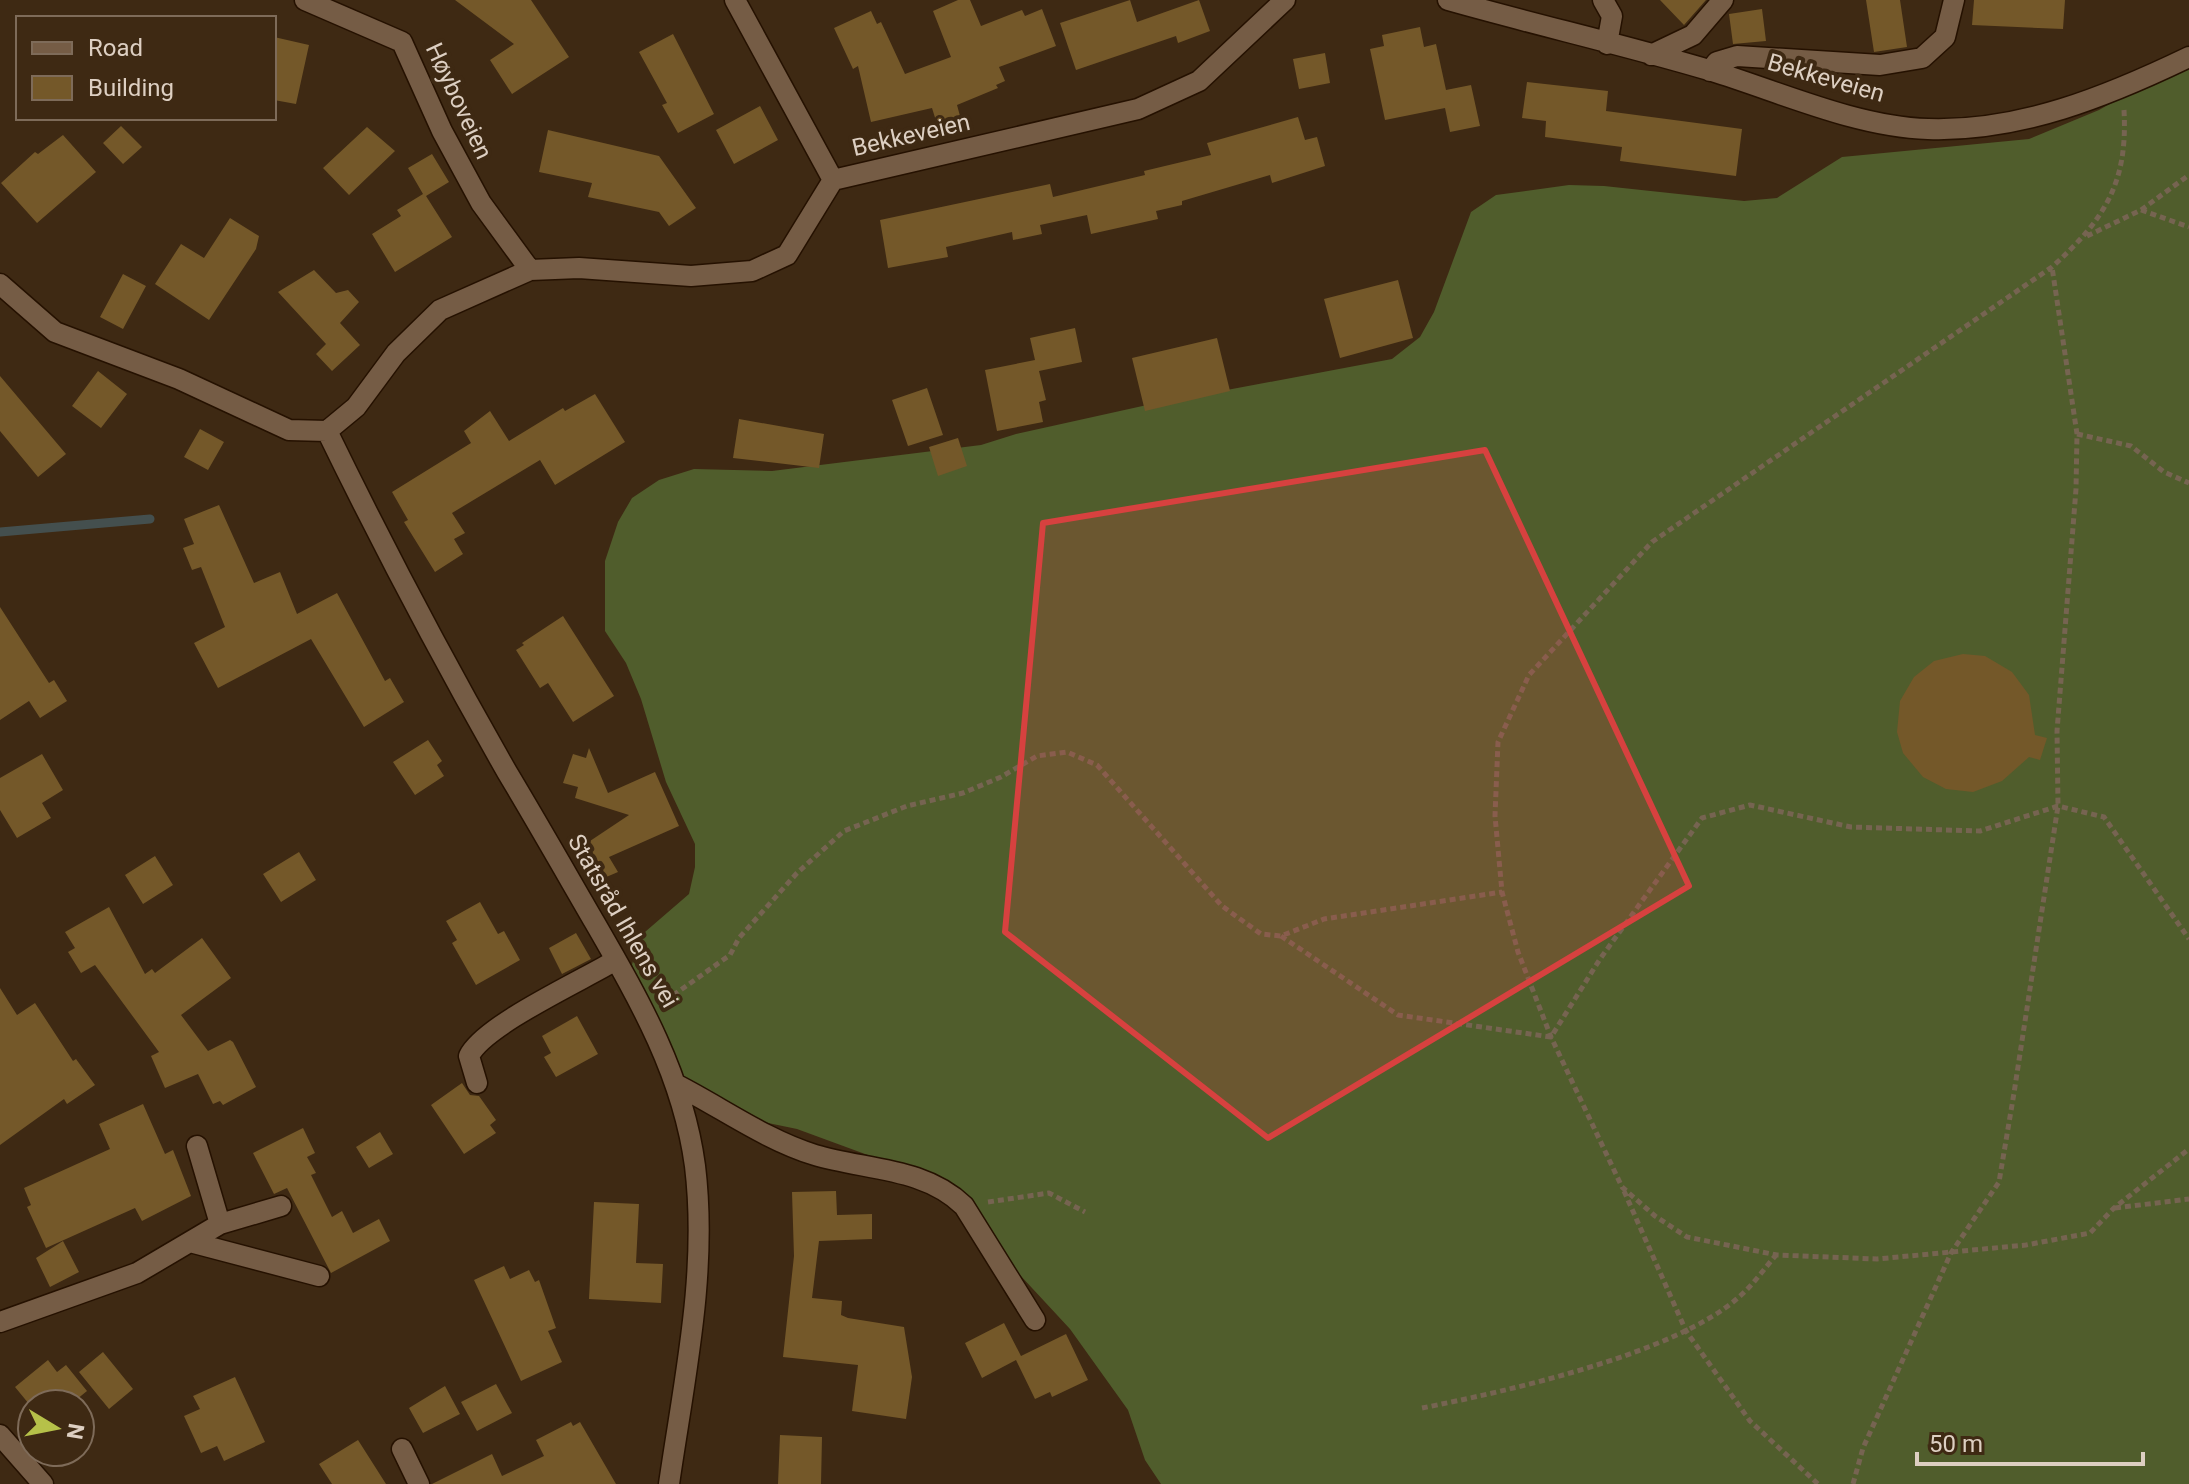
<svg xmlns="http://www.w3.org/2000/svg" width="2189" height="1484" viewBox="0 0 2189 1484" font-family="Roboto,sans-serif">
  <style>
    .forest { fill: #505d2c }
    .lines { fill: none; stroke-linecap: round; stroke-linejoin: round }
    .stream { stroke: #444f4e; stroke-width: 9 }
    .building { fill: #745829 }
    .minor-casing { stroke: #251100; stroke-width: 23 }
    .path { stroke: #766451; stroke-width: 5; stroke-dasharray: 6 4; stroke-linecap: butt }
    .minor { stroke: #755c45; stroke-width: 20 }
    .marked { fill: #d7413f; fill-opacity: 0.2; stroke: #d7413f; stroke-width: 6; stroke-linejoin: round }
    .labels { text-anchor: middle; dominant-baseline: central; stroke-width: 8; stroke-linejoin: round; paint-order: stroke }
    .street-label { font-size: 24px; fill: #ddcfc2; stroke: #3e2913 }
  </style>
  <rect width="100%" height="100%" fill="#3e2913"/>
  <path class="forest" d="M 2189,59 L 2189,1484 L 1161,1484 L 1145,1460 L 1128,1410 L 1070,1329 L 1006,1260 L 914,1172 L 797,1129 L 758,1121 L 689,1093 L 632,965 L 638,938 L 689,894 L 695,867 L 695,844 L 666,782 L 641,699 L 626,663 L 605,631 L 605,561 L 618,522 L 632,498 L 659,480 L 694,469 L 772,471 L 981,445 L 1016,434 L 1147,405 L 1392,359 L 1420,337 L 1434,312 L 1471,212 L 1496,195 L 1569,185 L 1604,186 L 1744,201 L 1777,198 L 1842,157 L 2029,139 L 2099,110 Z"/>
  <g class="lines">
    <path class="stream" d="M 0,532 L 150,519"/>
  </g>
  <path class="building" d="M 455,0 L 531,0 L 569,57 L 512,94 L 490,60 L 514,44 Z
    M 958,0 L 970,0 L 981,26 L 1022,10 L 1025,16 L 1042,9 L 1056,46 L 999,67 L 1005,81 L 996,85 L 998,88 L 957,105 L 960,116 L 937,124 L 932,108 L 871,122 L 858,66 L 853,69 L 834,28 L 871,11 L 877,24 L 881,22 L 905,74 L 951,57 L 933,11 Z
    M 1130,0 L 1137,22 L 1199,0 L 1210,31 L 1178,43 L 1176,36 L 1076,70 L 1060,23 Z
    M 1660,0 L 1706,0 L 1684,25 Z
    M 1866,0 L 1900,0 L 1907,47 L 1874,52 Z
    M 1974,0 L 2065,0 L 2063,29 L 1972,25 Z
    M 1762,9 L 1766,41 L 1733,44 L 1729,14 Z
    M 1420,27 L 1424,47 L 1436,44 L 1446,90 L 1471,85 L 1480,126 L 1450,132 L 1445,108 L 1385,120 L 1370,49 L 1384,46 L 1382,35 Z
    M 673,34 L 714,114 L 678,133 L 662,105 L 667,103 L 639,52 Z
    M 274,37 L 309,45 L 296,104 L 274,100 Z
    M 1325,53 L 1330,83 L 1299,89 L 1293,59 Z
    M 1527,82 L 1608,91 L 1606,111 L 1742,129 L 1736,176 L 1620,161 L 1622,147 L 1545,137 L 1546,121 L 1522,118 Z
    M 760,106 L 778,140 L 734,164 L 716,130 Z
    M 1298,117 L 1305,140 L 1317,137 L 1325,166 L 1272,183 L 1270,175 L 1182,201 L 1182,205 L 1156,211 L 1158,219 L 1091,234 L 1087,215 L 1040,225 L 1042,234 L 1013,240 L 1012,232 L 946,247 L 948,257 L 888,268 L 880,220 L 1050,184 L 1053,197 L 1145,175 L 1144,171 L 1211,155 L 1207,143 Z
    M 121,126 L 142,147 L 123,164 L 103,143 Z
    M 367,127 L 395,151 L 349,195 L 323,168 Z
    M 548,130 L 659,156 L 696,208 L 669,226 L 659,212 L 588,197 L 592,183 L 539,172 Z
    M 63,135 L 96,172 L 37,223 L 1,183 L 35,152 L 38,154 Z
    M 432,154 L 449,182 L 426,196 L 452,237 L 395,272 L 372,234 L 401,216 L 397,210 L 423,194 L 408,168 Z
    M 230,218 L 259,236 L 256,249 L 209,320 L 155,284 L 181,244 L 204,258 Z
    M 314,270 L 336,293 L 348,290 L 359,302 L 340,323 L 360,345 L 332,371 L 316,354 L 326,344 L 278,292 Z
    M 123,274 L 146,286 L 123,329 L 100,317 Z
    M 1398,280 L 1413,338 L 1340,358 L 1324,299 Z
    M 1075,328 L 1082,362 L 1039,371 L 1046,400 L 1039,402 L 1043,422 L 997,431 L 985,370 L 1035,360 L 1030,338 Z
    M 1217,338 L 1230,391 L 1145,411 L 1132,358 Z
    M 98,371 L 127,394 L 101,428 L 72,406 Z
    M 0,376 L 66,454 L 38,477 L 0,431 Z
    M 927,388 L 943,435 L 908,446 L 892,400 Z
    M 595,394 L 625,442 L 555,485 L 540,460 L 452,513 L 465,533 L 454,539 L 463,554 L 435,572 L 404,522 L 408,520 L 392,492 L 471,443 L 464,431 L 490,411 L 509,441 L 563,408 L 565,411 Z
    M 739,419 L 824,434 L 819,468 L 733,458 Z
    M 200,429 L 224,442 L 208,470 L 184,457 Z
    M 958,438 L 967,466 L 938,476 L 929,447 Z
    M 219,505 L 254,583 L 280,572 L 297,614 L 337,593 L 385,681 L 390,678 L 404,702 L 364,727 L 311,639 L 218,688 L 194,643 L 225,627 L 201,567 L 192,570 L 183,548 L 194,544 L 184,519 Z
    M 0,607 L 49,683 L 54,680 L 67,701 L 40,718 L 29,701 L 0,720 Z
    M 563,616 L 614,696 L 573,722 L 548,683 L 540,688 L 516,650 L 524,645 L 522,643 Z
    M 1963,654 L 1985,656 L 2012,672 L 2029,695 L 2035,735 L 2047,738 L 2040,760 L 2029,757 L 2002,781 L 1973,792 L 1946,789 L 1923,777 L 1903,753 L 1897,732 L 1900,701 L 1914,677 L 1934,661 Z
    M 428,740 L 442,761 L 437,765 L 444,776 L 415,795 L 393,762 Z
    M 589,748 L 608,793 L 655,772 L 679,826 L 609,857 L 618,872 L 597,881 L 578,849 L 629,815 L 575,798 L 578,787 L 563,783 L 573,754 L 586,758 Z
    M 42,754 L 63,790 L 42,803 L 51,818 L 17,838 L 0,810 L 0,778 Z
    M 299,852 L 316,880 L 281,902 L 263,874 Z
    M 155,856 L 173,885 L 143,904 L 125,875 Z
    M 480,902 L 498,934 L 504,931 L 520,960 L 476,985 L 452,943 L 457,940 L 446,921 Z
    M 109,907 L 145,974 L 152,969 L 155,973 L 202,938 L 231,978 L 181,1015 L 208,1051 L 230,1040 L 233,1042 L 256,1087 L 223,1105 L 220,1101 L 213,1104 L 198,1074 L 165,1088 L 151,1056 L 159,1052 L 95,965 L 81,973 L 68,952 L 75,948 L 65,932 Z
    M 576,933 L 591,959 L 562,974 L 549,948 Z
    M 0,988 L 17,1015 L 35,1003 L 73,1061 L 76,1059 L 95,1085 L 67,1104 L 64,1099 L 0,1145 Z
    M 577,1016 L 598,1054 L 556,1077 L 544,1057 L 551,1053 L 542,1036 Z
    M 462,1083 L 470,1095 L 479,1096 L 496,1120 L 490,1125 L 496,1133 L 464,1154 L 431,1105 Z
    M 143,1104 L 165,1154 L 173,1150 L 191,1196 L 142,1221 L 135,1208 L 46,1248 L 27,1207 L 31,1205 L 24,1188 L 110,1149 L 99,1124 Z
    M 303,1128 L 315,1153 L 307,1157 L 316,1173 L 311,1175 L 332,1217 L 342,1211 L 353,1233 L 379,1219 L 390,1241 L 331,1273 L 287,1188 L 274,1194 L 253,1153 Z
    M 380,1132 L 393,1154 L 369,1168 L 356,1147 Z
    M 836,1191 L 837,1215 L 872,1214 L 872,1239 L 819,1241 L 812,1298 L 842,1301 L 841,1315 L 848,1318 L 904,1327 L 912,1377 L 906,1419 L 852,1411 L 858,1365 L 783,1357 L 794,1256 L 792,1192 Z
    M 594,1202 L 639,1204 L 636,1263 L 663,1264 L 661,1303 L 589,1299 Z
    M 63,1241 L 79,1272 L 50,1287 L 36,1258 Z
    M 504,1266 L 510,1279 L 529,1270 L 535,1282 L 539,1280 L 556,1328 L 548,1331 L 562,1362 L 521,1381 L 474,1280 Z
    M 1004,1323 L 1021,1356 L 1066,1334 L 1088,1380 L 1052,1397 L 1050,1392 L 1035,1399 L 1016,1360 L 982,1378 L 965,1343 Z
    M 103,1352 L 133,1389 L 109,1409 L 79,1372 Z
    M 48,1360 L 57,1372 L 66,1365 L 87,1391 L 71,1404 L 29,1404 L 15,1387 Z
    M 235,1377 L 265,1442 L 224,1461 L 217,1446 L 201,1453 L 184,1416 L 200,1409 L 193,1396 Z
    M 496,1384 L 512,1413 L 477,1431 L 461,1402 Z
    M 445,1386 L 460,1414 L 423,1433 L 409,1408 Z
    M 571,1422 L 573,1426 L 580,1422 L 616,1484 L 432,1484 L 492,1454 L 502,1476 L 544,1456 L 536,1440 Z
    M 780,1435 L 822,1437 L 821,1484 L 778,1484 Z
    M 358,1440 L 386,1484 L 332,1484 L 319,1464 Z"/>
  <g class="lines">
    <defs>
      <path id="minor" d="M 305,0 L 402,42 L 442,131 L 481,203 L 530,270
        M 735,0 L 833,180
        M 1448,0 C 1536,25 1625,45 1712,71 C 1780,92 1857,127 1928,129 C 2020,132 2108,96 2189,57
        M 1603,0 L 1612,16 L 1607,44
        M 1651,55 L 1693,35 L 1723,0
        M 1710,71 L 1717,62 L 1737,56 L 1880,65 L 1922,58 L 1945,37 L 1954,0
        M 0,284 L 55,332 L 179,379 L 289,430 L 327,431
        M 327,431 C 383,546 443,660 507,772 C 537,822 566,873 595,923 C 640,1001 683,1076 695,1166 C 708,1272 684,1380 669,1484
        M 327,431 L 356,407 L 396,353 L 440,310 L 530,270 L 579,268 L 691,276 L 752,271 L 787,255 L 833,180 L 1138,109 L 1199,81 L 1285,0
        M 477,1083 L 469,1056 C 484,1025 583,980 616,960
        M 677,1085 C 722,1108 766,1140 815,1155 C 865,1170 924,1167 964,1206 L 1035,1320
        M 220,1224 L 281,1206
        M 190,1242 L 319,1276
        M 0,1322 L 137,1273 L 220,1224 L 197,1146
        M 0,1435 L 43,1484
        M 402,1449 L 419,1484"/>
    </defs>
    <use href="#minor" class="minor-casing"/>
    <path class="path" d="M 2124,110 C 2128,183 2105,219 2052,267 L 1652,542 L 1529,675 L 1498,742 L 1495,816 L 1502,892 L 1518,952 L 1551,1037 L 1622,1187 L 1655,1216 L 1687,1237 L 1777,1255 L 1877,1259 L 2026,1245 L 2090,1233 L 2114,1208 L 2189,1149
      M 2141,210 L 2189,227
      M 2087,236 L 2141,210 L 2189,175
      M 2077,434 L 2131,446 L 2164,472 L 2189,483
      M 1281,936 L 1398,1015 L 1551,1037 L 1600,959 L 1702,818 L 1750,805 L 1851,827 L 1980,831 L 2058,806 L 2104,817 L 2189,939
      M 665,1001 L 730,955 L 739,938 L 797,873 L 844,831 L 907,806 L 963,793 L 1001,777 L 1037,756 L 1067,752 L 1097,765 L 1222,906 L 1261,934 L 1281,936 L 1324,919 L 1502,892
      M 1624,1191 L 1686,1331 L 1750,1421 L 1818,1484
      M 988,1202 L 1049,1193 L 1085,1212
      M 2115,1208 L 2189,1199
      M 1422,1408 C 1508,1391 1675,1354 1739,1297 C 1753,1285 1764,1269 1776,1255
      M 1853,1484 L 1863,1448 L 1951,1253 L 1999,1182 L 2014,1093 L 2058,806 L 2057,731 L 2076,489 L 2077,434 L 2052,267"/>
    <use href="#minor" class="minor"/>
  </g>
  <path class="marked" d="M 1485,450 L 1689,886 L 1268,1138 L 1005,932 L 1043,523 Z"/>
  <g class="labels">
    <g class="street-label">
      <text transform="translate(1826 78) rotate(16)">Bekkeveien</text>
      <text transform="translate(459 101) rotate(65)">Høyboveien</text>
      <text transform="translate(911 135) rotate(-13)">Bekkeveien</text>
      <text transform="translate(623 921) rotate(60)">Statsråd Ihlens vei</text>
    </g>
  </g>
  <rect x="16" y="16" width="260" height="104" fill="#3e2913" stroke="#7e6b59" stroke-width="2"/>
  <rect x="32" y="42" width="40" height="12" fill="#755c45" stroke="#7e6b59" stroke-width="2"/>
  <text x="88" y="56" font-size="24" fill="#ddcfc2">Road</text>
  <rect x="32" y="76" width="40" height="24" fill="#745829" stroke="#7e6b59" stroke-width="2"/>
  <text x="88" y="96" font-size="24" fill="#ddcfc2">Building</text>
  <g transform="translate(56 1428) rotate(100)"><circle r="38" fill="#3e2913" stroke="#7e6b59" stroke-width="2"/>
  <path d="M0-6L14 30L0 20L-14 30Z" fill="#b6c149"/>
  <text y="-12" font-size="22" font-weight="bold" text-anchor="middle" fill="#ddcfc2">N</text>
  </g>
  <path d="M1917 1452v12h226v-12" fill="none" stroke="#ddcfc2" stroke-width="4"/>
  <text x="1929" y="1452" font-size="24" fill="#ddcfc2" stroke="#3e2913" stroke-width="6" paint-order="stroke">50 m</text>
</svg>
